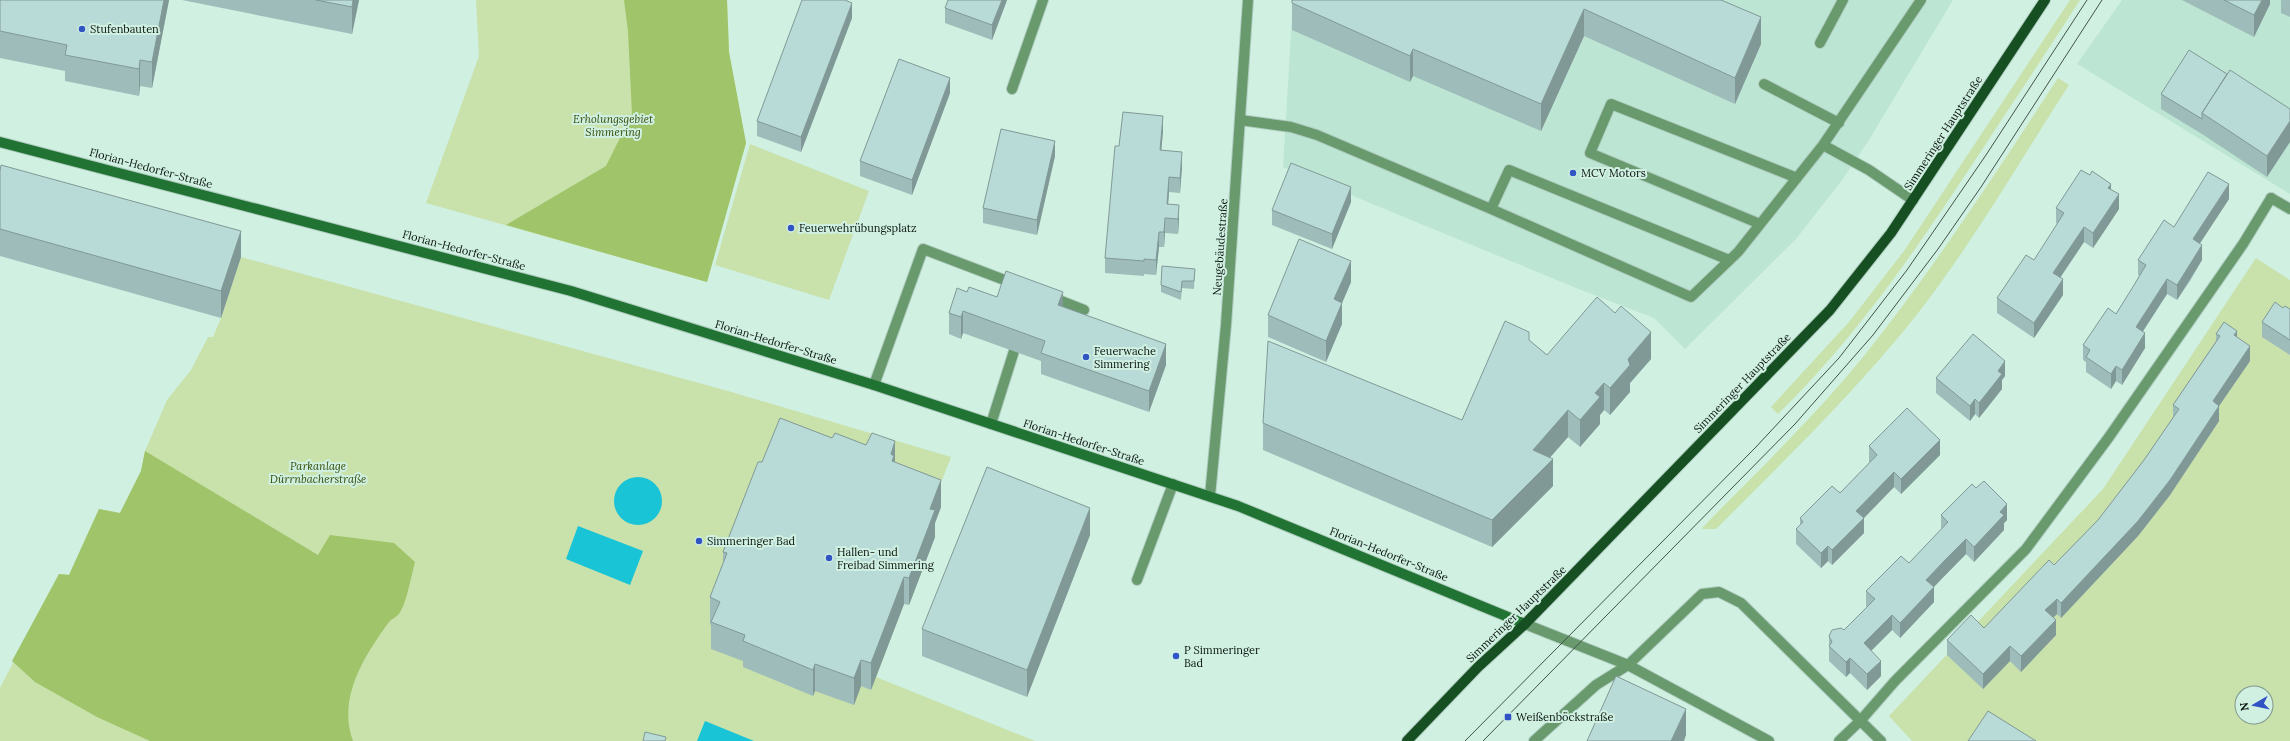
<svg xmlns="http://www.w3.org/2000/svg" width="2290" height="741" viewBox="0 0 2290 741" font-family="Lora,serif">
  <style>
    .built { fill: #bde5d3 }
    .green { fill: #c9e1ab; fill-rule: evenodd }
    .forest { fill: #9fc469 }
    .water { fill: #19c4d6 }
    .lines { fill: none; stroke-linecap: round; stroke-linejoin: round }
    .service-casing { stroke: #b0cdc0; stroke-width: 12 }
    .minor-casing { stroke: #b0cdc0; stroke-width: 12 }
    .secondary-casing { stroke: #b0cdc0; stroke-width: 12 }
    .primary-casing { stroke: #b0cdc0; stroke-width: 12 }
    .service { stroke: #699a6e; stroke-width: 10 }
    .minor { stroke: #699a6e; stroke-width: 10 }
    .secondary { stroke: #207332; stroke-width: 10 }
    .primary { stroke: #164f22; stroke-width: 10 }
    .tram { stroke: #42534c; stroke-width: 1 }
    .wall { fill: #9ebcb9 }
    .shaded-wall { fill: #819996 }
    .building { fill: #b8dbd7; stroke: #819996 }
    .poi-dot { fill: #3153c3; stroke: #d0f0e2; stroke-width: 1.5 }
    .labels { text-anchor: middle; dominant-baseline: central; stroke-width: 4; stroke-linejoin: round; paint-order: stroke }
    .poi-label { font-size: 11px; fill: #0a1510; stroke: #d0f0e2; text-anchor: start }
    .park-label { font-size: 11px; font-style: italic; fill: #344b06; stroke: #d0f0e2 }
    .street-label { font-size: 11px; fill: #0a1510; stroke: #d0f0e2 }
  </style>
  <rect width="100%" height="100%" fill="#d0f0e2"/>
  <path class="built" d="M 1293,0 L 1953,0 L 1869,140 L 1842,180 L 1796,239 L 1685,349 L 1654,318 L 1576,288 L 1283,167 Z
    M 2122,0 L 2290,0 L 2290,194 L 2077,64 Z"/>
  <path class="green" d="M 476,0 L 727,0 L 729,52 L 746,143 L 707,282 L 426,203 L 479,56 Z
    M 2070,0 L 2080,0 C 2042,59 2003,118 1964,177 C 1909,260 1850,344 1778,414 L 1771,407 L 1849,322 L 1904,251 Z
    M 2058,78 L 2069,85 C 2018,164 1970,248 1911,322 C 1851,396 1783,462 1716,529 L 1703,529 L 1702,528 C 1757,472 1814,417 1864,356 C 1935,267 1996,173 2058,78 Z
    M 750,144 L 869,191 L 829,300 L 715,265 Z
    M 241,257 L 728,391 L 951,457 L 933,503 L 941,507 L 930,535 L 935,537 L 909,605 L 904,604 L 876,677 L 1035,741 L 0,741 L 0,688 L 59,574 L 69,575 L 99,509 L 120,513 L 141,471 L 145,451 L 167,400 L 191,370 L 208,337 L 213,337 L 221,318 Z
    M 2256,258 L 2290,280 L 2290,741 L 1912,741 L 1889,716 L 2103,489 ZM 2242,693 L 2266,693 L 2266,717 L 2242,717 Z"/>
  <path class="forest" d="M 624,0 L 727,0 L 729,52 L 746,143 L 707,282 L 506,225 L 606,166 L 632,114 L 628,31 Z
    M 145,451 L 318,555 L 330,535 L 394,543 L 415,562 C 412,573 406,605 400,612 C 398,617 392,618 389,622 C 364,656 337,699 353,741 L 150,741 L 97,717 L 35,682 L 12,661 L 59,574 L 69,575 L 99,509 L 120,513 L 141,471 Z"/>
  <path class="water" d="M614 501a24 24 0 1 1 48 0a24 24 0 1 1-48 0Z
    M 578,526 L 643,551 L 630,585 L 566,559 Z
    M 705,721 L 754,741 L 697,741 Z"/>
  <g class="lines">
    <defs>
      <path id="service" d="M 1820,43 L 1843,0
        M 1764,84 L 1839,123
        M 1240,120 L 1291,127 L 1317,135 L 1491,209
        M 1823,145 L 1869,170 L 1913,200
        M 1760,224 L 1590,153 L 1611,104 L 1797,178
        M 1729,260 L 1509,170 L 1491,209 L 1691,297 L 1738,252 L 1823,145 L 1921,0
        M 1051,297 L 1084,310
        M 874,385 L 923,249 L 1015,284
        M 991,424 L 1014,351
        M 1137,580 L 1173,484
        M 1861,720 L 1895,681 L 2026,549 L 2109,437 L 2243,244 L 2271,198"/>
      <path id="minor" d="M 1012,89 L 1043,0
        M 2271,198 L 2290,209
        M 1210,496 L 1226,325 L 1248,0
        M 1525,624 L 1628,665 L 1769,741
        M 1534,741 L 1596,685 L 1628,665 L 1702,594 L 1719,592 L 1741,603 L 1881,741
        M 1839,741 L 1861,720"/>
      <path id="secondary" d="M 0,142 L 571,291 L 874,385 L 1238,506 L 1525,624"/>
      <path id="primary" d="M 1407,741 L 1478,667 L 1525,624 L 1830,310 L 1891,233 L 2045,0"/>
    </defs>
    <use href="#service" class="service-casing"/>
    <use href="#minor" class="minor-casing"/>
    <use href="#secondary" class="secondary-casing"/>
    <use href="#primary" class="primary-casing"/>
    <use href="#service" class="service"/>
    <use href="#minor" class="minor"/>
    <use href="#secondary" class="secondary"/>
    <use href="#primary" class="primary"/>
    <path class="tram" d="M 1465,741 L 1755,448 L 1839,358 L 1907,270 L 1986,155 L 2087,0
      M 1483,741 L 1795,424 L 1873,335 L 1938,249 L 1981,187 L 2102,0"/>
  </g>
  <path class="wall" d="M 0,0 L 169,0 L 152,88 L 140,86 L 139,96 L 65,81 L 65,71 L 0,58 Z
    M 182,0 L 359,0 L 352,34 Z
    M 1007,0 L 992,40 L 945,23 L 945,8 Z
    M 1292,0 L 1721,0 L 1761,44 L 1735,104 L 1584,36 L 1541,131 L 1413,76 L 1410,82 L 1292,30 Z
    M 2182,0 L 2270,0 L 2270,4 L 2254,37 Z
    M 2281,0 L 2290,0 L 2290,17 L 2281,13 Z
    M 852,18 L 801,152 L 757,136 L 757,121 Z
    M 950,93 L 912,195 L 860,176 L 860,161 Z
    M 2161,94 L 2290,109 L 2267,177 L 2202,134 L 2161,109 Z
    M 1163,131 L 1161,150 L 1182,167 L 1180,193 L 1169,192 L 1168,204 L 1179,220 L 1178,234 L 1165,233 L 1164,247 L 1159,247 L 1156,275 L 1144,274 L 1144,276 L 1105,273 L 1105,258 L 1119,146 Z
    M 1055,156 L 1037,235 L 983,223 L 983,208 Z
    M 0,171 L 241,257 L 221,318 L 0,256 Z
    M 2111,190 L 2119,209 L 2093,248 L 2084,242 L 2060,278 L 2063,295 L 2034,338 L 1997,313 L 1997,298 L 2034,260 L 2058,224 L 2056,223 L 2056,208 Z
    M 2229,199 L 2200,243 L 2202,260 L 2190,281 L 2177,300 L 2167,294 L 2143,331 L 2145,348 L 2122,385 L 2116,381 L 2111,389 L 2086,372 L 2086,362 L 2083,360 L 2083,345 L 2116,314 L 2140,276 L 2138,275 L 2138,260 L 2174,227 Z
    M 1351,202 L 1332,249 L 1272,225 L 1272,210 Z
    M 1195,269 L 1194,289 L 1182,288 L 1181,300 L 1161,292 L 1161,285 Z
    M 1351,282 L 1342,303 L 1342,324 L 1326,362 L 1268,337 L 1268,315 Z
    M 997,297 L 1063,307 L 1166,365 L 1149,412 L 1041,374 L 1041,361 L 963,333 L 961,339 L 949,334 L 949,313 Z
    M 2290,309 L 2290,355 L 2262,337 L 2262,322 Z
    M 2216,334 L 2237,337 L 2250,361 L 2219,406 L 2219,421 L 2170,495 L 2138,536 L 2061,618 L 2057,614 L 2053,618 L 2056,635 L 2021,672 L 2010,661 L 1983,689 L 1947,655 L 1947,640 L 1984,628 L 2054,565 L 2098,520 L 2144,460 L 2173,418 L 2173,405 L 2216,341 Z
    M 1529,340 L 1547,355 L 1651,359 L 1630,383 L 1630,392 L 1610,415 L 1604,410 L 1600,415 L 1600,424 L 1580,447 L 1568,437 L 1550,457 L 1553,486 L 1492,547 L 1263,450 L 1263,423 L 1462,420 Z
    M 2005,376 L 2002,380 L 2002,389 L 1979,418 L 1975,414 L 1970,421 L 1936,393 L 1936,378 Z
    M 832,438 L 866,445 L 895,462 L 941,507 L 935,523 L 935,537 L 909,605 L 904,604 L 871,690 L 861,686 L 854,705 L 815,691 L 813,696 L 743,667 L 743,661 L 711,649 L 711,625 L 710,624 L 710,597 L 723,564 L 723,552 L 762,462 Z
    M 1869,446 L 1940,455 L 1901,494 L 1894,487 L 1864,518 L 1864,533 L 1832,565 L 1828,561 L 1821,568 L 1796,544 L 1796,529 L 1800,526 L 1800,518 L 1840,493 L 1870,462 L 1869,462 Z
    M 1976,488 L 2007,520 L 2004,523 L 2004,530 L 1974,562 L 1966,554 L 1945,575 L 1934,587 L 1934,602 L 1900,638 L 1892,630 L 1871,651 L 1881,676 L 1867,690 L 1850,673 L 1846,677 L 1829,661 L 1829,636 L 1844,630 L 1867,607 L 1866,606 L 1866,591 L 1909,563 L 1941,530 L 1941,515 Z
    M 1090,535 L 1027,697 L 922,656 L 922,629 Z"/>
  <path class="shaded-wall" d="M 164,0 L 169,0 L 152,88 L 152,62 Z
    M 353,0 L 359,0 L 352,34 L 352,7 Z
    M 1002,0 L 1007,0 L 992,40 L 992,25 Z
    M 2262,0 L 2270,0 L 2270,4 L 2254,37 L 2254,15 Z
    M 852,3 L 852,18 L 801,152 L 801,137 Z
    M 1584,9 L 1584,36 L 1541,131 L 1541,104 Z
    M 1761,17 L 1761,44 L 1735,104 L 1735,78 Z
    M 1413,49 L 1413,76 L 1410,82 L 1410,56 Z
    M 140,60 L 140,86 L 139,96 L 139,69 Z
    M 950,78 L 950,93 L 912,195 L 912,180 Z
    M 1163,116 L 1163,131 L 1160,165 L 1160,150 Z
    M 2290,121 L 2290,142 L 2267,177 L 2267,156 Z
    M 1055,141 L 1055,156 L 1037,235 L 1037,220 Z
    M 1182,152 L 1182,167 L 1180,193 L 1180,178 Z
    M 1169,177 L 1169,192 L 1167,219 L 1167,204 Z
    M 2111,184 L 2111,199 L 2108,188 Z
    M 2229,184 L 2229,199 L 2193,254 L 2193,239 Z
    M 1351,187 L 1351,202 L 1332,249 L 1332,234 Z
    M 2119,194 L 2119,209 L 2093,248 L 2093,233 Z
    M 1179,205 L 1179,220 L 1178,234 L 1178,219 Z
    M 1165,218 L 1165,233 L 1164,247 L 1164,232 Z
    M 2084,227 L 2084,242 L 2053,288 L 2053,273 Z
    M 241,231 L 241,257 L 221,318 L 221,291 Z
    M 1159,232 L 1159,247 L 1156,275 L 1156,260 Z
    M 2202,245 L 2202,260 L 2177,300 L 2177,285 Z
    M 1351,261 L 1351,282 L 1342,303 L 1342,324 L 1326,362 L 1326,341 L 1334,299 Z
    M 2063,279 L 2063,295 L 2034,338 L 2034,323 Z
    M 2167,279 L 2167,294 L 2136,342 L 2136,327 Z
    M 1063,292 L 1063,313 L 1058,305 Z
    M 963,311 L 963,333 L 961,339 L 961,317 Z
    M 2237,331 L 2237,346 L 2234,335 Z
    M 1651,332 L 1651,359 L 1630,383 L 1630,392 L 1610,415 L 1610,388 L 1628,359 Z
    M 2145,333 L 2145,348 L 2122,385 L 2122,370 Z
    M 1166,344 L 1166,365 L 1149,412 L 1149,391 Z
    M 2250,346 L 2250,361 L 2219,406 L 2219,421 L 2170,495 L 2138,536 L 2061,618 L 2061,603 L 2213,401 Z
    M 2005,361 L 2005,376 L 2002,380 L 2002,389 L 1979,418 L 1979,403 L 1998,371 Z
    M 2116,366 L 2116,381 L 2111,389 L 2111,374 Z
    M 1604,383 L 1604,410 L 1600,415 L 1600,424 L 1580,447 L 1580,420 L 1595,393 Z
    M 1975,399 L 1975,414 L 1970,421 L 1970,406 Z
    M 1568,410 L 1568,437 L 1533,477 L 1533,450 Z
    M 1940,440 L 1940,455 L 1901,494 L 1901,479 Z
    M 895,441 L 895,468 L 894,471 L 891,454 Z
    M 1553,459 L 1553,486 L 1492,547 L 1492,520 Z
    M 1894,472 L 1894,487 L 1864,518 L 1864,533 L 1832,565 L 1832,550 L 1856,511 Z
    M 941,480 L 941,507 L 935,523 L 935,537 L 909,605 L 909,578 L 930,509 Z
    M 2007,504 L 2007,520 L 2004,523 L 2004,530 L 1974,562 L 1974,547 L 2000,512 Z
    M 1090,508 L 1090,535 L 1027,697 L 1027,670 Z
    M 1966,539 L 1966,554 L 1926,595 L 1926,580 Z
    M 1828,546 L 1828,561 L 1821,568 L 1821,553 Z
    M 904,577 L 904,604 L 871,690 L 871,663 Z
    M 1934,587 L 1934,602 L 1900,638 L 1900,623 Z
    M 2057,599 L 2057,614 L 2045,625 L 2045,610 Z
    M 1892,615 L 1892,630 L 1864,658 L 1864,643 Z
    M 2056,620 L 2056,635 L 2021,672 L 2021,656 Z
    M 2010,646 L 2010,661 L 1983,689 L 1983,674 Z
    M 1850,658 L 1850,673 L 1846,677 L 1846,662 Z
    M 861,660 L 861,686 L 854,705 L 854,678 Z
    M 1881,661 L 1881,676 L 1867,690 L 1867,674 Z
    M 815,664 L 815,691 L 813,696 L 813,670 Z
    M 1686,709 L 1686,735 L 1684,741 L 1671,741 Z"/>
  <path class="building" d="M 0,0 L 164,0 L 152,62 L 140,60 L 139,69 L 65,55 L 67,45 L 0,31 Z
    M 316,0 L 353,0 L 352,7 Z
    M 802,0 L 845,0 L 852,3 L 801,137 L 757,121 Z
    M 948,0 L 1002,0 L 992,25 L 945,8 Z
    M 1292,0 L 1721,0 L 1761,17 L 1735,78 L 1584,9 L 1541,104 L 1413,49 L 1410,56 L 1292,3 Z
    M 2224,0 L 2262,0 L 2254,15 Z
    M 2189,50 L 2227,74 L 2202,113 L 2202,119 L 2161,94 Z
    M 899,59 L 950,78 L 912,180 L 860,161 Z
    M 2230,70 L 2290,109 L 2290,121 L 2267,156 L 2202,113 Z
    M 1123,112 L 1163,116 L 1160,150 L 1182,152 L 1180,178 L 1169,177 L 1167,204 L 1179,205 L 1178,219 L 1165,218 L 1164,232 L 1159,232 L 1156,260 L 1144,259 L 1144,261 L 1105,258 L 1115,146 L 1119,146 Z
    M 1001,129 L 1055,141 L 1037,220 L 983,208 Z
    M 1291,163 L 1351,187 L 1332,234 L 1272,210 Z
    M 1,165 L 241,231 L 221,291 L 0,229 L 0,171 Z
    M 2081,170 L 2090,175 L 2092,171 L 2111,184 L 2108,188 L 2119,194 L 2093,233 L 2084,227 L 2053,273 L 2063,279 L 2034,323 L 1997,298 L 2026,255 L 2034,260 L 2064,213 L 2056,208 Z
    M 2208,172 L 2229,184 L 2193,239 L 2202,245 L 2177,285 L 2167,279 L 2136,327 L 2145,333 L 2122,370 L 2116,366 L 2111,374 L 2086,357 L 2090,350 L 2083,345 L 2108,308 L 2116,314 L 2131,290 L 2146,265 L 2138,260 L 2164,220 L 2174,227 Z
    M 1299,239 L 1351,261 L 1334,299 L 1342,303 L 1326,341 L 1268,315 Z
    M 1162,266 L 1195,269 L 1194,281 L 1182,281 L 1181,292 L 1161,285 Z
    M 1006,271 L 1063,292 L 1058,305 L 1166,344 L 1149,391 L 1041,353 L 1045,341 L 963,311 L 961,317 L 949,313 L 957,288 L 967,292 L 969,287 L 997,297 Z
    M 1597,297 L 1615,313 L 1621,306 L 1651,332 L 1628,359 L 1630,365 L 1610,388 L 1604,383 L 1595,393 L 1600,397 L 1580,420 L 1568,410 L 1533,450 L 1553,459 L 1492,520 L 1263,423 L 1268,341 L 1462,420 L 1505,321 L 1529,332 L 1529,340 L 1547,355 Z
    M 2275,302 L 2283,308 L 2285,306 L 2290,309 L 2290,340 L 2262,322 Z
    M 2224,322 L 2237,331 L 2234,335 L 2250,346 L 2213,401 L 2219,406 L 2170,480 L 2138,521 L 2061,603 L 2057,599 L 2045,610 L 2056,620 L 2021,656 L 2010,646 L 1983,674 L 1947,640 L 1971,615 L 1984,628 L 2049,560 L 2054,565 L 2098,520 L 2144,460 L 2179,409 L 2173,405 L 2220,336 L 2216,334 Z
    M 1973,334 L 2005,361 L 1998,371 L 2002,374 L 1979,403 L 1975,399 L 1970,406 L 1936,378 Z
    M 1907,408 L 1940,440 L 1901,479 L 1894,472 L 1856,511 L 1864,518 L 1832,550 L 1828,546 L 1821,553 L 1796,529 L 1803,522 L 1800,518 L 1832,486 L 1840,493 L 1877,455 L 1869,446 Z
    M 780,418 L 832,438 L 835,433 L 866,445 L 872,433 L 895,441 L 891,454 L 894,456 L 892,461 L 941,480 L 930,509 L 935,510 L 909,578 L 904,577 L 871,663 L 861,660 L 854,678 L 815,664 L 813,670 L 743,641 L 745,635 L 711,622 L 720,602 L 710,597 L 727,553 L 723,552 L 758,462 L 762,462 Z
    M 987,467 L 1090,508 L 1027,670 L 922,629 Z
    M 1984,481 L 2007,504 L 2000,512 L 2004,515 L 1974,547 L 1966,539 L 1945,560 L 1926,580 L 1934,587 L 1900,623 L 1892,615 L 1864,643 L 1881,661 L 1867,674 L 1850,658 L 1846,662 L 1829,646 L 1832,642 L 1829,636 L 1832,630 L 1841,628 L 1844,630 L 1875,599 L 1866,591 L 1901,556 L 1909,563 L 1948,522 L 1941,515 L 1972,484 L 1976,488 Z
    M 1616,676 L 1686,709 L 1671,741 L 1587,741 Z
    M 1988,711 L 2036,741 L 1968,741 Z
    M 645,732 L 666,737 L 665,741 L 643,741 Z"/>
  <g class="poi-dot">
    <circle cx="82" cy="29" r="4"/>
    <circle cx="1573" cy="173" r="4"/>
    <circle cx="791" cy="228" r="4"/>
    <circle cx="1086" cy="357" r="4"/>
    <circle cx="699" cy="541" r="4"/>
    <circle cx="829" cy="558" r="4"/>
    <circle cx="1176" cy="656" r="4"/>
    <rect x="1504" y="713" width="8" height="8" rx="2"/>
  </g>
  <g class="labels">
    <g class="poi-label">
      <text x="90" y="29">Stufenbauten</text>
      <text x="1581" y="173">MCV Motors</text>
      <text x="799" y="228">Feuerwehrübungsplatz</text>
      <text x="1094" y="351">Feuerwache<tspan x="1094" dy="13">Simmering</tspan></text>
      <text x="707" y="541">Simmeringer Bad</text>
      <text x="837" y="552">Hallen- und<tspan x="837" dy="13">Freibad Simmering</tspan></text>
      <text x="1184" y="650">P Simmeringer<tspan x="1184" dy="13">Bad</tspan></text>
      <text x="1516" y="717">Weißenböckstraße</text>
    </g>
    <g class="park-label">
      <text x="613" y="119">Erholungsgebiet<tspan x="613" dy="13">Simmering</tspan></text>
      <text x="318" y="466">Parkanlage<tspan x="318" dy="13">Dürrnbacherstraße</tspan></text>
    </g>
    <g class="street-label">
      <text transform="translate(1943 133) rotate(-57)">Simmeringer Hauptstraße</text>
      <text transform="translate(151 168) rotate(15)">Florian-Hedorfer-Straße</text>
      <text transform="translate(1220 247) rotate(-86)">Neugebäudestraße</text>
      <text transform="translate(464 250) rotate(15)">Florian-Hedorfer-Straße</text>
      <text transform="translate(776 342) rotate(17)">Florian-Hedorfer-Straße</text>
      <text transform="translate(1742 383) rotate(-46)">Simmeringer Hauptstraße</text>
      <text transform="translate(1084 442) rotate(18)">Florian-Hedorfer-Straße</text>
      <text transform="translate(1389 554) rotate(22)">Florian-Hedorfer-Straße</text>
      <text transform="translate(1516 614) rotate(-44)">Simmeringer Hauptstraße</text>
    </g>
  </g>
  <g transform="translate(2254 705) rotate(261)"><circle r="19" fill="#d0f0e2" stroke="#81988e"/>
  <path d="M0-3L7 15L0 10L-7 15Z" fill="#3153c3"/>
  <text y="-6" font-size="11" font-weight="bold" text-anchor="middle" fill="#0a1510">N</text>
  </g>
</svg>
